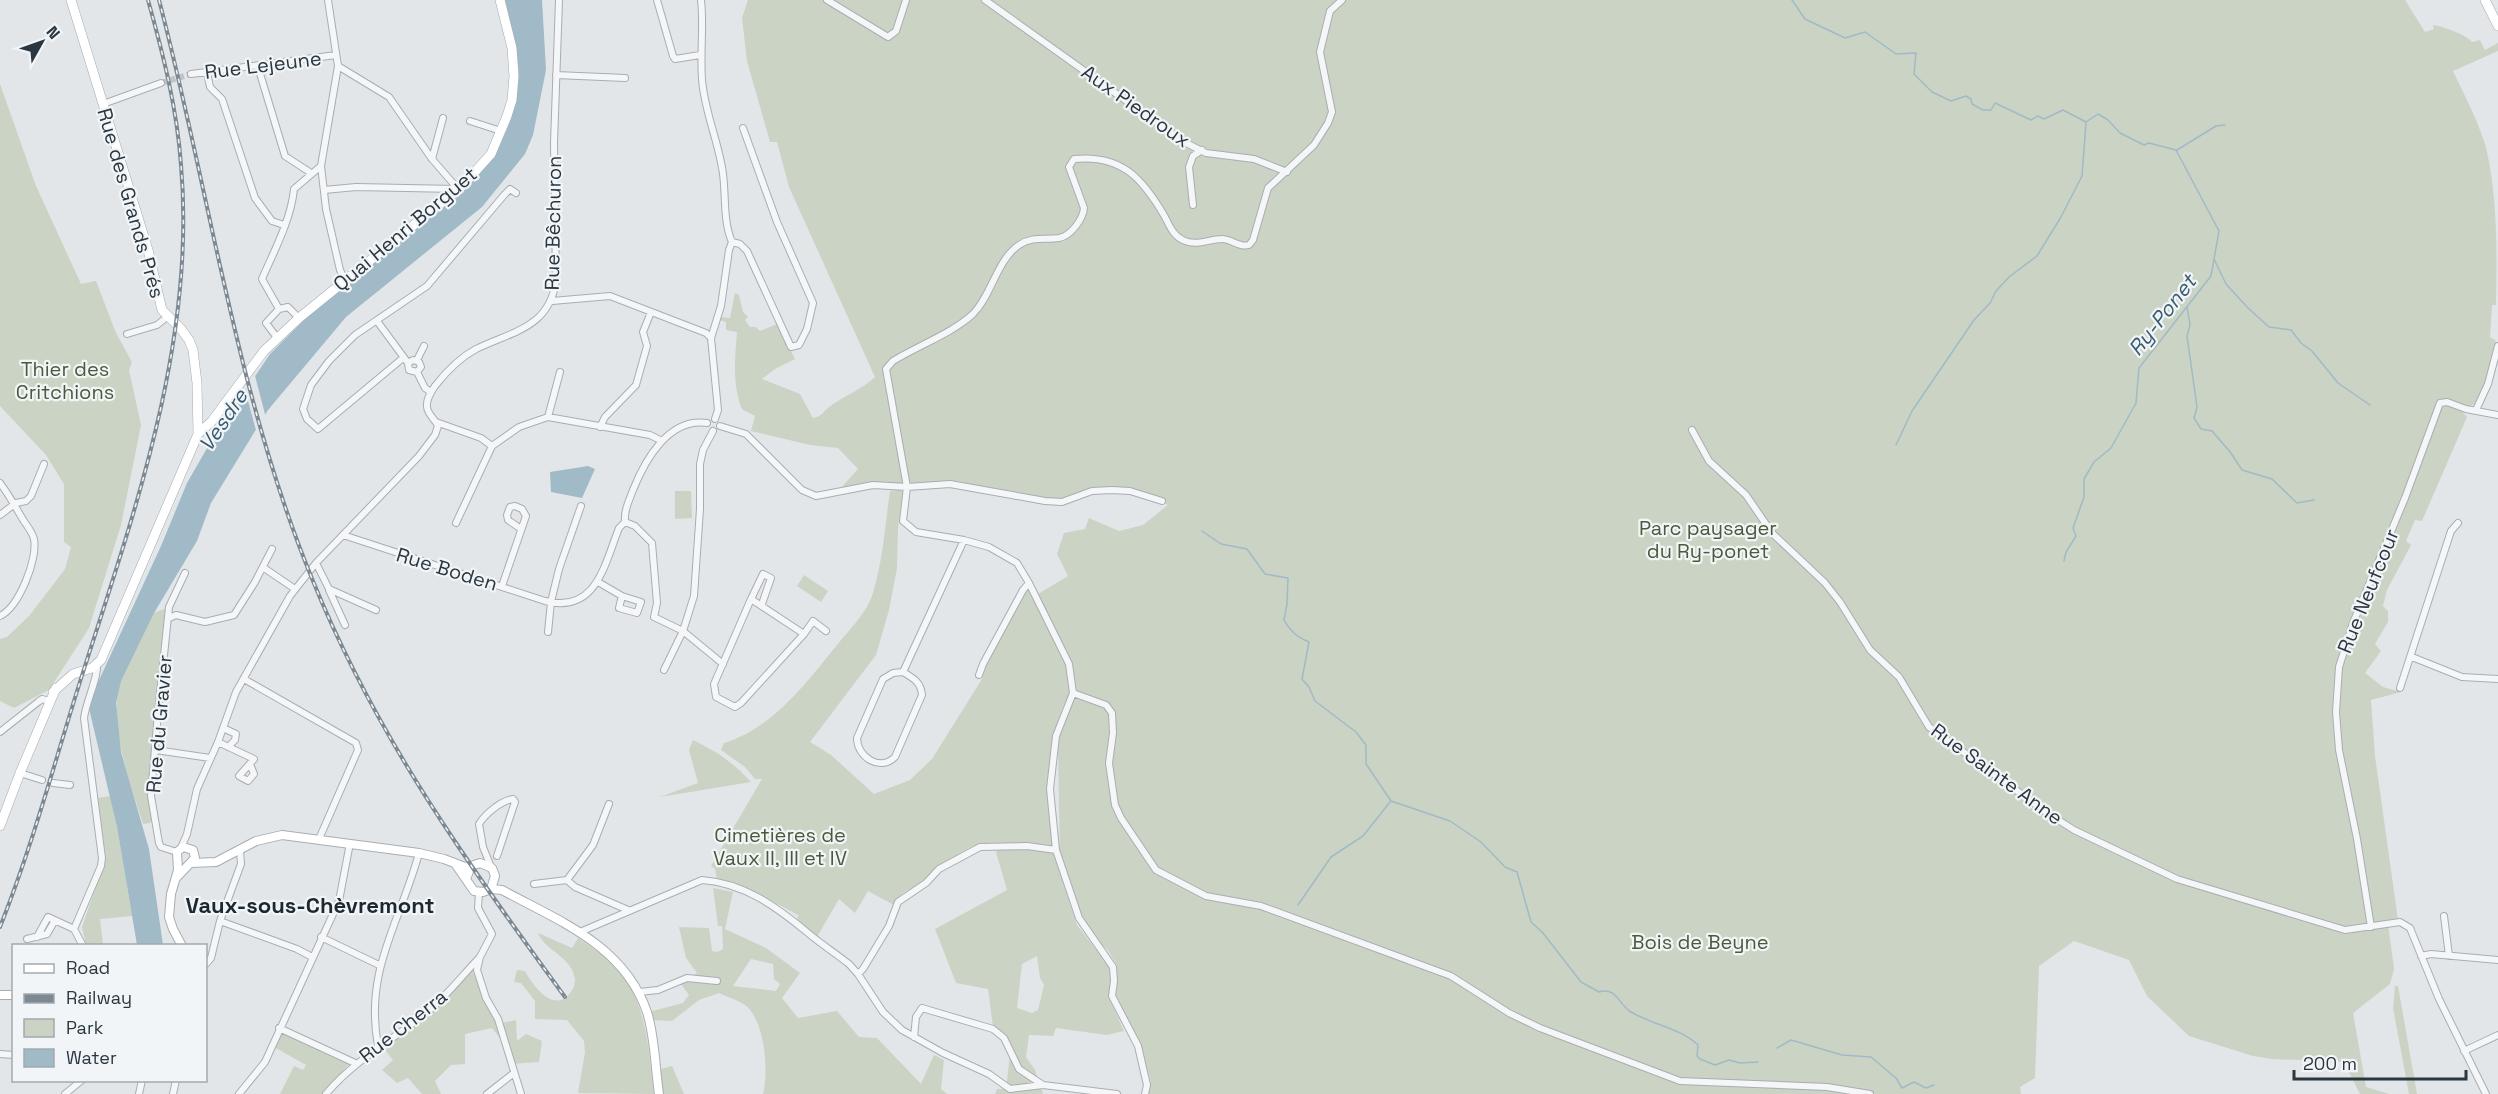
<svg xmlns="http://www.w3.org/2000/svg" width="2498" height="1094" viewBox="0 0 2498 1094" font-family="'Space Grotesk',sans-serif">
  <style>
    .green { fill: #cbd3c4; fill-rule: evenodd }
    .water { fill: #a0bac7 }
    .pier { fill: #e2e6e9 }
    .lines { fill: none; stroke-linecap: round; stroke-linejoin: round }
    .stream { stroke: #a0bac7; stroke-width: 1.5 }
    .minor-tunnel { stroke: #bdc3c7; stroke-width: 6; stroke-dasharray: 6 3; stroke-linecap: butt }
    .minor-casing { stroke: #a7aeb3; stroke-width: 8 }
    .secondary-casing { stroke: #a7aeb3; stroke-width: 10 }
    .primary-casing { stroke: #a2adb4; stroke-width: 10 }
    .minor { stroke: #f5f6f8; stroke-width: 6 }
    .secondary { stroke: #fff; stroke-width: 8 }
    .primary { stroke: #fff; stroke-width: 9 }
    .rail-casing { stroke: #7d8992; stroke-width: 4 }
    .rail { stroke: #f2f5f7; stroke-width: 1.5; stroke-dasharray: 4.5; stroke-linecap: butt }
    .labels { text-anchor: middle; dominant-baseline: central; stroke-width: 4.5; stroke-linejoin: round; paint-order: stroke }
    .street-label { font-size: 20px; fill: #2b3740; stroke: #f2f5f7 }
    .park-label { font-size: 20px; fill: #475b3a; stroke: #f2f5f7 }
    .water-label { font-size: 21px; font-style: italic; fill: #385d71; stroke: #f2f5f7 }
    .quarter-label { font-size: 22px; font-weight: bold; fill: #1d2831; stroke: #f2f5f7 }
  </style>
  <rect width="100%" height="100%" fill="#e2e6e9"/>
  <path class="green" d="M 748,0 L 2405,0 L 2425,32 L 2434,29 L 2433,25 C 2442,26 2467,35 2472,42 L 2480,40 L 2485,50 L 2498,43 L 2498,51 L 2453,71 C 2465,96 2478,121 2486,147 C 2498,200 2497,255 2496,305 L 2492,305 L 2490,337 L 2496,341 L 2486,381 L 2475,404 L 2461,410 L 2467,417 L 2422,521 L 2415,520 L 2406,541 L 2411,545 L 2387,590 L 2383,606 L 2388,611 L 2388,622 L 2375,644 L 2381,651 L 2365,673 L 2383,687 L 2401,692 L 2371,700 L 2375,756 L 2398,920 L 2388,924 L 2394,969 L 2390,984 L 2353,1013 L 2366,1087 L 2389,1094 L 2360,1094 L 2344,1062 L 2272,1059 L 2253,1056 L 2189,1036 L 2147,996 L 2129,960 L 2074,941 L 2039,966 L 2035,1078 L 2020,1087 L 2021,1094 L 1148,1094 L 1151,1083 L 1147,1067 L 1139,1045 L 1116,995 L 1117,965 L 1107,949 L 1093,937 L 1081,919 L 1060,860 L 1058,747 L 1065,702 C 1046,743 1049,798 1053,843 L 1051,846 C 1034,845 991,840 976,845 C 955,853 939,869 922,882 C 911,889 899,892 894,905 L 868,891 L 855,913 L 839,899 L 817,937 L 797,921 L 798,915 L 753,891 L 717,879 L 715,869 L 711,866 L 762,779 L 755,779 L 745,767 L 721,750 L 724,743 C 773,728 806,683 837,645 C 849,630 866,613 872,596 C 883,562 885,525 890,491 L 903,489 L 898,528 L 897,568 L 889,610 L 876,655 L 810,742 L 831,755 L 874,794 L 910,780 L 932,759 L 982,679 L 983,672 L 1024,589 L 1029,587 L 1067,665 L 1071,666 L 1038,594 L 1068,576 L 1057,554 L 1064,533 L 1085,529 L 1089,518 L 1119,531 L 1143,525 L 1168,505 L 1147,495 L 1092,491 L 1062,502 L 950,484 L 886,486 L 873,482 L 841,488 L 858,469 L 838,448 L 810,445 L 751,431 L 755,416 L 742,409 C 732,385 735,357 737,332 L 726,330 L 726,322 L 720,320 L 720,317 L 730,318 L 735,293 L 739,295 L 743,312 L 748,317 L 745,320 L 750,327 L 756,327 L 760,331 L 777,324 L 795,359 L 775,369 L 762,379 L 800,394 L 813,418 C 822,416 823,412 829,407 C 844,396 861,390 875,377 L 789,187 L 777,142 L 770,142 L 747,61 L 742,18 Z
    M 0,84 L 36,186 L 81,284 L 96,281 L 116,333 L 132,362 L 129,370 L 141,425 L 121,525 L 89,628 L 49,690 L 14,708 L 0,701 L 0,639 L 7,637 L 29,616 L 65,569 L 71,547 L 64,542 L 64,484 L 46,455 L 0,406 Z
    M 675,491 L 691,491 L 692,518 L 675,519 Z
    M 804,575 L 828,591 L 821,602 L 797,586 Z
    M 169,607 L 151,796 L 154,814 L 150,823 L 143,824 C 131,785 106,720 121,680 C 130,657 143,635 154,613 Z
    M 693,740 C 716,751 734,763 751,782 L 660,797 L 698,783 L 689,750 Z
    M 110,796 L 117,827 L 132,916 L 100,919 L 103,945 L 86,945 L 82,927 L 106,858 L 98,798 Z
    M 999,849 L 1034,849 L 1053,852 L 1077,925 L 1108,965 L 1112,978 L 1110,1000 L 1124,1031 L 1107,1035 L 1056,1028 L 1053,1036 L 1029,1035 L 1026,1057 L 1035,1070 L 1043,1094 L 995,1094 L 997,1089 L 1006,1089 L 1010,1055 L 1004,1037 L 993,1027 L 988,989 L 956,983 L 935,929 L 1007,890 L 996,852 ZM 1037,956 L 1040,978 L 1044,985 L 1038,1010 L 1032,1013 L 1017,1008 L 1022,964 Z
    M 713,888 L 733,892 L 725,929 L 766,948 L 800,973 L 782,998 L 798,1018 L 837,1011 L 859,1037 L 877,1038 L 921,1084 L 934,1055 L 944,1060 L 941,1089 L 947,1094 L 763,1094 C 769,1071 765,1020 745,1005 C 738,1000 727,997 719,993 L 699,1000 L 672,1021 L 651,1020 L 649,1012 L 683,1003 L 689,995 L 681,984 L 697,973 L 686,958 L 679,927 L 709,928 L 712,951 L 717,952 L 723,949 L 722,926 L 718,926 ZM 751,959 L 773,964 L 774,979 L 780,984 L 776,991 L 733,986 Z
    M 538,933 L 572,948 L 578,938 C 588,945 599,952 609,960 C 647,992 648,1048 654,1094 L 578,1093 L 585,1052 L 584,1041 L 567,1020 L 535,1019 L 535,1001 L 521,983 L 514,982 L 517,970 L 525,971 C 533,986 554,1014 570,993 C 573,989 575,985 575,980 C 573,957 546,952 538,933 Z
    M 472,970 L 497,1024 L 516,1020 L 517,1041 L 526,1034 L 542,1041 L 539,1062 L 511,1064 L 503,1042 L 492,1028 L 465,1034 L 465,1064 L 451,1065 L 435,1081 L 441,1094 L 422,1094 L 408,1078 L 397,1083 L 382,1070 L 393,1060 L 383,1047 L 434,1010 Z
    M 2395,986 L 2398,986 L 2417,1094 L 2409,1094 L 2393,1008 Z
    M 280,1032 L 349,1064 L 322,1094 L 280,1094 L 294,1066 L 303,1070 L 306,1065 L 274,1047 Z
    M 672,1066 L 684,1094 L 660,1094 L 657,1070 Z"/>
  <path class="water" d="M 505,0 L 542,0 L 546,70 L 533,135 L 525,154 L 482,207 L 346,317 L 268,410 L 211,503 L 197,541 L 154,613 L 121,681 L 116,703 L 121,752 L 149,849 L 163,945 L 137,945 L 117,827 L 88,704 L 161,546 L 187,483 L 210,443 L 270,354 L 308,316 L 462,193 C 499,156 525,109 517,55 C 514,36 509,18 505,0 Z
    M 588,466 L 595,469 L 582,498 L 551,492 L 550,472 Z"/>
  <path class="pier" d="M 254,372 L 266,418 L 257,434 L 244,386 Z"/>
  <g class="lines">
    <path class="stream" d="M 1792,0 L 1805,19 L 1845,38 L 1865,32 L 1896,54 L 1916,53 L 1914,74 L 1932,92 L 1951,101 L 1966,96 L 1971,99 L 1972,104 L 1983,110 L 1991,110 L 1995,103 L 2031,120 L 2038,116 L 2044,119 L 2063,110 L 2086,122 L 2098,114 L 2108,120 L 2120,133 L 2144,145 L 2149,143 L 2176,150 L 2219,231 L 2211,276 L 2139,368 L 2136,403 L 2111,448 L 2094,462 L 2084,479 L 2084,497 L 2073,528 L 2076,536 L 2066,552 L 2064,561
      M 2177,150 L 2216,126 L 2225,125
      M 2214,259 L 2226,284 L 2248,308 L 2269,327 L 2291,330 L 2301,343 L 2312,351 L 2338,383 L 2370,405
      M 2187,307 L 2190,325 L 2187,336 L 2197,407 L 2194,418 L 2201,429 L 2212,431 L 2231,453 L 2242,470 L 2272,479 L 2297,503 L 2314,500
      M 1896,445 L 1912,411 L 1974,320 L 1990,303 L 1996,291 L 2009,277 L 2037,256 L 2061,217 L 2082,176 L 2086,123
      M 1202,531 L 1221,544 L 1247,549 L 1265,574 L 1288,578 L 1287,604 L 1284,620 C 1290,631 1297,637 1309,642 L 1302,679 L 1309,687 L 1315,701 L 1356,732 L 1366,745 L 1366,764 L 1391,801 L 1450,821 L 1481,842 L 1505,867 L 1517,872 L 1531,922 L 1543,933 L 1581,982 L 1599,992 C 1617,987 1618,1004 1631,1012 C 1653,1025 1680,1028 1698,1045 L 1697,1056 L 1700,1059 L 1715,1065 L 1729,1060 L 1740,1063 L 1758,1062
      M 1298,905 L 1331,857 L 1363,836 L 1390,802
      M 1777,1048 L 1791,1040 L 1842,1055 L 1871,1057 L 1896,1078 L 1902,1088 L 1914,1082 L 1926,1088 L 1934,1085"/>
    <path class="minor-tunnel" d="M 161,83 L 191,74"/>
    <defs>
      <path id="minor" d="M 328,0 L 338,66 L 321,166 L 326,209 L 340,270 L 345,280
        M 657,0 L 673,56 L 675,59 L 700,55
        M 701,0 C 704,25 700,52 702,79 C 704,111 719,142 723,174 C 726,197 723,221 732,242 L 729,250 L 721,306 L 711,338 L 718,410 L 715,419
        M 827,0 L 888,37 L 896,31 L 906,0
        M 985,0 L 1184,142 L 1206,153 L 1254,159 L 1287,172
        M 338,66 L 389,97 L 432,159 L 458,189
        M 258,67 L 285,156 L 311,173
        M 207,72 L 210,87 L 222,99 L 255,198 L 272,221 L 284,225
        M 191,74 L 336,55
        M 556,75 L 625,78
        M 103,104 L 161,83
        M 470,121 L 501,131
        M 432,159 L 443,118
        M 324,190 L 356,187 L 457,189
        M 1193,205 L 1189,167 L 1193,156 L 1202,150
        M 732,242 L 740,244 L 747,251 L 791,347 L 799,345 L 807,329 L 813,303 L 777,222 L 743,128
        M 552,301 L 610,296 L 706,333 L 711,338
        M 299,318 L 288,307 L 279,309 L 262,279 C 274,251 291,220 294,189 L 321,166
        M 377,321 L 408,363 L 409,370 L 417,372
        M 127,334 L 157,325 L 167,317
        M 278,339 L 266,323 L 279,309
        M 403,358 L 318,429 L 307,419 L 303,409 L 311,385 L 329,361 L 355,335 L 427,286 L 505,194 L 510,189 L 516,193
        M 417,360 L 424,346
        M 408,363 L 413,360 L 419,362 L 421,367 L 417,372 L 425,388 L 431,392
        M 2476,410 L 2488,384 L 2498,346
        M 548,417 L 560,372
        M 436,422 L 481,438 L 492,446 L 519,427 L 548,417 L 650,435 L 662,441
        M 720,426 L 746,434 L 802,490 L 816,496 L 873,485 L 907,487 L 950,484 L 1045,501 L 1062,502 L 1092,491 L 1112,490 L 1130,491 L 1162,501
        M 600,427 L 605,417 L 636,385 L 647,346 L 643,332 L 651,312
        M 1692,430 L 1709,461 L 1746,495 L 1772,533 L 1825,583 L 1840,602 L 1870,650 L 1899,677 L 1929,727 L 2046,812 L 2074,830 L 2177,879 L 2345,930 L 2400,922 L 2410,928 L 2439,999 L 2486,1094
        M 0,483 C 9,495 15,506 22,518 C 26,525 32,531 34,539 C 38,559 19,607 0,616
        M 0,515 L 16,503 L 26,501 L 31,496 L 44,464
        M 625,522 L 635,526 L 652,543 L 657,603 L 654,617 L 683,631 L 723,664
        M 456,523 L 492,446
        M 343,535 L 545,601 C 596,614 604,566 619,528 L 625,522 C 624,510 629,501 633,490 C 645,460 669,417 707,423
        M 316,563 L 329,589 L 376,610
        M 264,568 L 295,589
        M 598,582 L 622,596 L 619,608 L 637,613 L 641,602 L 622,596
        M 502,586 L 526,516 L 522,509 L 515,506 L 510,507 L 507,515 L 508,520 L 521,529
        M 329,590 L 345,625
        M 751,599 L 804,634 L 741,703 L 735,707 L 716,697 L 714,684 Z
        M 751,599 L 763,574 L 771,578 L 762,604
        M 169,618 L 176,615 L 205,622 L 234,615 L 255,582 L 272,549
        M 548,632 L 551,602 L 559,569 L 581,506
        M 804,634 L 813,621 L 826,631
        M 2412,657 L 2462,677 L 2498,679
        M 664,670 L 683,631 L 694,596 L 700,509 L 700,464 L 703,450 L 713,431
        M 903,672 C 913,678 921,682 922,695 L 895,757 C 880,772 857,757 857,738 L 883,679 L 893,673 L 903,672 L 964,540
        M 979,675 L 983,664 L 1023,590 L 1029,583
        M 244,679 L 356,743 L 358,750 L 319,839
        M 2400,688 L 2451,531 L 2458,523
        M 1073,693 L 1069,664 L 1029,583 L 1017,563 L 989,547 L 964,540 L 916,532 L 903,521 L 907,487 L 886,369 L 893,361 C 919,345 951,334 973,314 C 992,295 996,261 1019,245 C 1033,236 1044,240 1059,238 C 1071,236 1083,219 1084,208 L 1069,167 L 1074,159 C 1122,154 1143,179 1165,217 C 1170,227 1174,237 1185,241 C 1198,246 1210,239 1222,239 C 1232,239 1239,248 1249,245 L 1253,240 L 1268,188 L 1314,145 L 1328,123 L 1332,112 L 1320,52 L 1330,11 L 1342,0
        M 1073,693 L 1106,705 L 1112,713 L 1113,733 L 1109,763 L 1115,805 L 1121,818 L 1156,870 L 1206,896 L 1261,906 L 1451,976 L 1509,1013 L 1540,1028 L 1680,1081 L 1827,1087 L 1870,1094
        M 1073,693 L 1056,736 L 1050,789 L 1056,850 L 1079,918 L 1113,967 L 1114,981 L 1112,996 L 1138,1046 L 1147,1085 L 1145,1094
        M 223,728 L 236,734 L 235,740 L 228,747
        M 0,732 L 38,702 L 42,699 L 49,701
        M 218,742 L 254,759 L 239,776 L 248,781 L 254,774 L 250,764
        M 156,750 L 210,758
        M 20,773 L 42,780
        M 53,783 L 70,785
        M 181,848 L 187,834 L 197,789 L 218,742 L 236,692 L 290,596 L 316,563 L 419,456 L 435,435 L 438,426 C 435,419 428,415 427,407 C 426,399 431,392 435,386 C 446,372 461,357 476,349 C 513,331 549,328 556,281 L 554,143 L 559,0
        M 177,852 L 161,847 L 159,843 L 151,796 L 158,713 L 169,607 L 185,573
        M 491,867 L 483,847 L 479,824 C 486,813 501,801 513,799 L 515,802 L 497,856
        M 567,880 L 575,887 L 628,910
        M 534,884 L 567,880 L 593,845 L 609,804
        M 479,893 L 478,908 L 492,934 L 480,957 L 477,970 L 486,998 L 498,1019 L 521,1094
        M 2444,916 L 2449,956
        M 220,921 L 297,949 L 312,957
        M 2371,927 L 2357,839 L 2339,750 L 2336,712 L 2339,667 L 2353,623 L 2405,498 L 2440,403 L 2447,402 L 2466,409 L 2498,415
        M 74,929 L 101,866 L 102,858 L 84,718 C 86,701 99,677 97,662
        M 74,929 L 83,946
        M 580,932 L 702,880 C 744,883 777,907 808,933 C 821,944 835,953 849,964 L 858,974 L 883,1012 L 902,1030 L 943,1053 L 989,1074 L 1010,1089 L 1043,1085 L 1117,1094
        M 37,937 L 48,917 L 74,929
        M 321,937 L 379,965
        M 27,939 L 47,934 L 54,922
        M 2421,956 L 2431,954 L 2498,960
        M 206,964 L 211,958 L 220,921 L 241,864 L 240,850
        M 858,974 L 863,969 L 889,926 L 898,902 L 926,883 L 939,869 L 980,847 L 1027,846 L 1056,850
        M 639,992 L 658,990 L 687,978 L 717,981
        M 279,1028 L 355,1063
        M 914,1037 L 916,1017 L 922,1008 L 993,1029 L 1004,1038 L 1019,1069 L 1043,1085
        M 378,1046 C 364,970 400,923 419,853
        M 2464,1051 L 2498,1035
        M 0,1054 L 14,1055
        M 65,1094 L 82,1080
        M 139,1094 L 142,1080
        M 173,1094 L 176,1080
        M 239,1094 L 265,1062 L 339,901 L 350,843
        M 326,1094 C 354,1061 390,1041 424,1015 C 445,998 461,977 479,958
        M 487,1094 L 514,1073"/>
      <path id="secondary" d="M 191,863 L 216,862 L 256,841 L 282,835 L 419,853 L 444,859 L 465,867 L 471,866
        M 456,865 L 474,891 L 483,892 L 491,889 L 495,876 L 492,868 L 480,863 L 471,866 L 466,879
        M 176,878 L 195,858 L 193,850 L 183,847 L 177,852 L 178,870 L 171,894 L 169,917 L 173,929 L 182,946
        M 491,889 L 502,890 C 559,921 624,945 647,1012 C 655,1037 655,1067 659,1094
        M 0,995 L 14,995"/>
      <path id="primary" d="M 71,0 L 148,250 L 162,310 L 181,329 L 189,340 L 193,350 L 197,383 L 198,434
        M 2485,0 L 2498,26
        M 53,692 L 73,674 L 92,668 L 101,660 L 198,434 L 212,421 L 264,351 L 299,318 L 463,185 L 491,154 L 507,116 L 512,100 L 514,76 L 512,48 L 500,0
        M 0,826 L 20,773 L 56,688"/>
    </defs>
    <use href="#minor" class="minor-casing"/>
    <use href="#secondary" class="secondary-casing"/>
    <use href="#primary" class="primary-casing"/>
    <use href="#minor" class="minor"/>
    <use href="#secondary" class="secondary"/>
    <use href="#primary" class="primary"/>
    <defs>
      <path id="rail" d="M 159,0 C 210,194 236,395 313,581 C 376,736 467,863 565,997
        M 0,927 C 34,842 57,753 85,666 C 137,505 196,337 181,165 C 177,108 163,54 148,0"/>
    </defs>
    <use href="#rail" class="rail-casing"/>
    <use href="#rail" class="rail"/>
  </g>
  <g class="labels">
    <g class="street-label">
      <text transform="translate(263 65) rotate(-7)">Rue Lejeune</text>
      <text transform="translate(1136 106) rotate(35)">Aux Piedroux</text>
      <text transform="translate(131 203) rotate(74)">Rue des Grands Prés</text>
      <text transform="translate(553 223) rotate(-89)">Rue Bêchuron</text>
      <text transform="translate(405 229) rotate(-40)">Quai Henri Borguet</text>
      <text transform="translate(447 569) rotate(17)">Rue Boden</text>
      <text transform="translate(2368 591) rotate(-68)">Rue Neufcour</text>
      <text transform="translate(159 724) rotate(-85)">Rue du Gravier</text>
      <text transform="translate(1997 774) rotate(36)">Rue Sainte Anne</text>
      <text transform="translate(403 1026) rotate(-38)">Rue Cherra</text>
    </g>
    <g class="park-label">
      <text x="65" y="369">Thier des<tspan x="65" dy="23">Critchions</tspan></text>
      <text x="1708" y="528">Parc paysager<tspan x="1708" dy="23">du Ry-ponet</tspan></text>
      <text x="780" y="835">Cimetières de<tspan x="780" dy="23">Vaux II, III et IV</tspan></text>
      <text x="1700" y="942">Bois de Beyne</text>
    </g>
    <g class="water-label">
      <text transform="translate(2162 315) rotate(-52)">Ry-Ponet</text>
      <text transform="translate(223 420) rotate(-56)">Vesdre</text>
    </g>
    <g class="quarter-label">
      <text x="310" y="905">Vaux-sous-Chèvremont</text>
    </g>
  </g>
  <rect x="12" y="944" width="195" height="138" fill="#f2f5f7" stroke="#a2a9ae" stroke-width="1.5"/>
  <rect x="24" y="964" width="30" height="9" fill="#ffffff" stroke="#a2a9ae" stroke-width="1.5"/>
  <text x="66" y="974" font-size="18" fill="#2b3740">Road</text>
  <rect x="24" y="994" width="30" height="9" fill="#7d8992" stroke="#a2a9ae" stroke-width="1.5"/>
  <text x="66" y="1004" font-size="18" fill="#2b3740">Railway</text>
  <rect x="24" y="1019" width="30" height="18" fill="#cbd3c4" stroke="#a2a9ae" stroke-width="1.5"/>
  <text x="66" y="1034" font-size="18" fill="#2b3740">Park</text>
  <rect x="24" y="1049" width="30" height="18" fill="#a0bac7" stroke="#a2a9ae" stroke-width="1.5"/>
  <text x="66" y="1064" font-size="18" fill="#2b3740">Water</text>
  <g transform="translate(42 42) rotate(50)" stroke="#f2f5f7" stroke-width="4.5" paint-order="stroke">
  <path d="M0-4.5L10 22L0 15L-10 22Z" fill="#2b3740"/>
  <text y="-9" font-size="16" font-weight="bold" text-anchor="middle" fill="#2b3740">N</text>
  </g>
  <path d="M2294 1070v9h172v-9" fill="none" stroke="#2b3740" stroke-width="3"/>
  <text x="2303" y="1070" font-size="18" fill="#2b3740" stroke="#f2f5f7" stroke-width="4.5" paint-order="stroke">200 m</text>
</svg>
